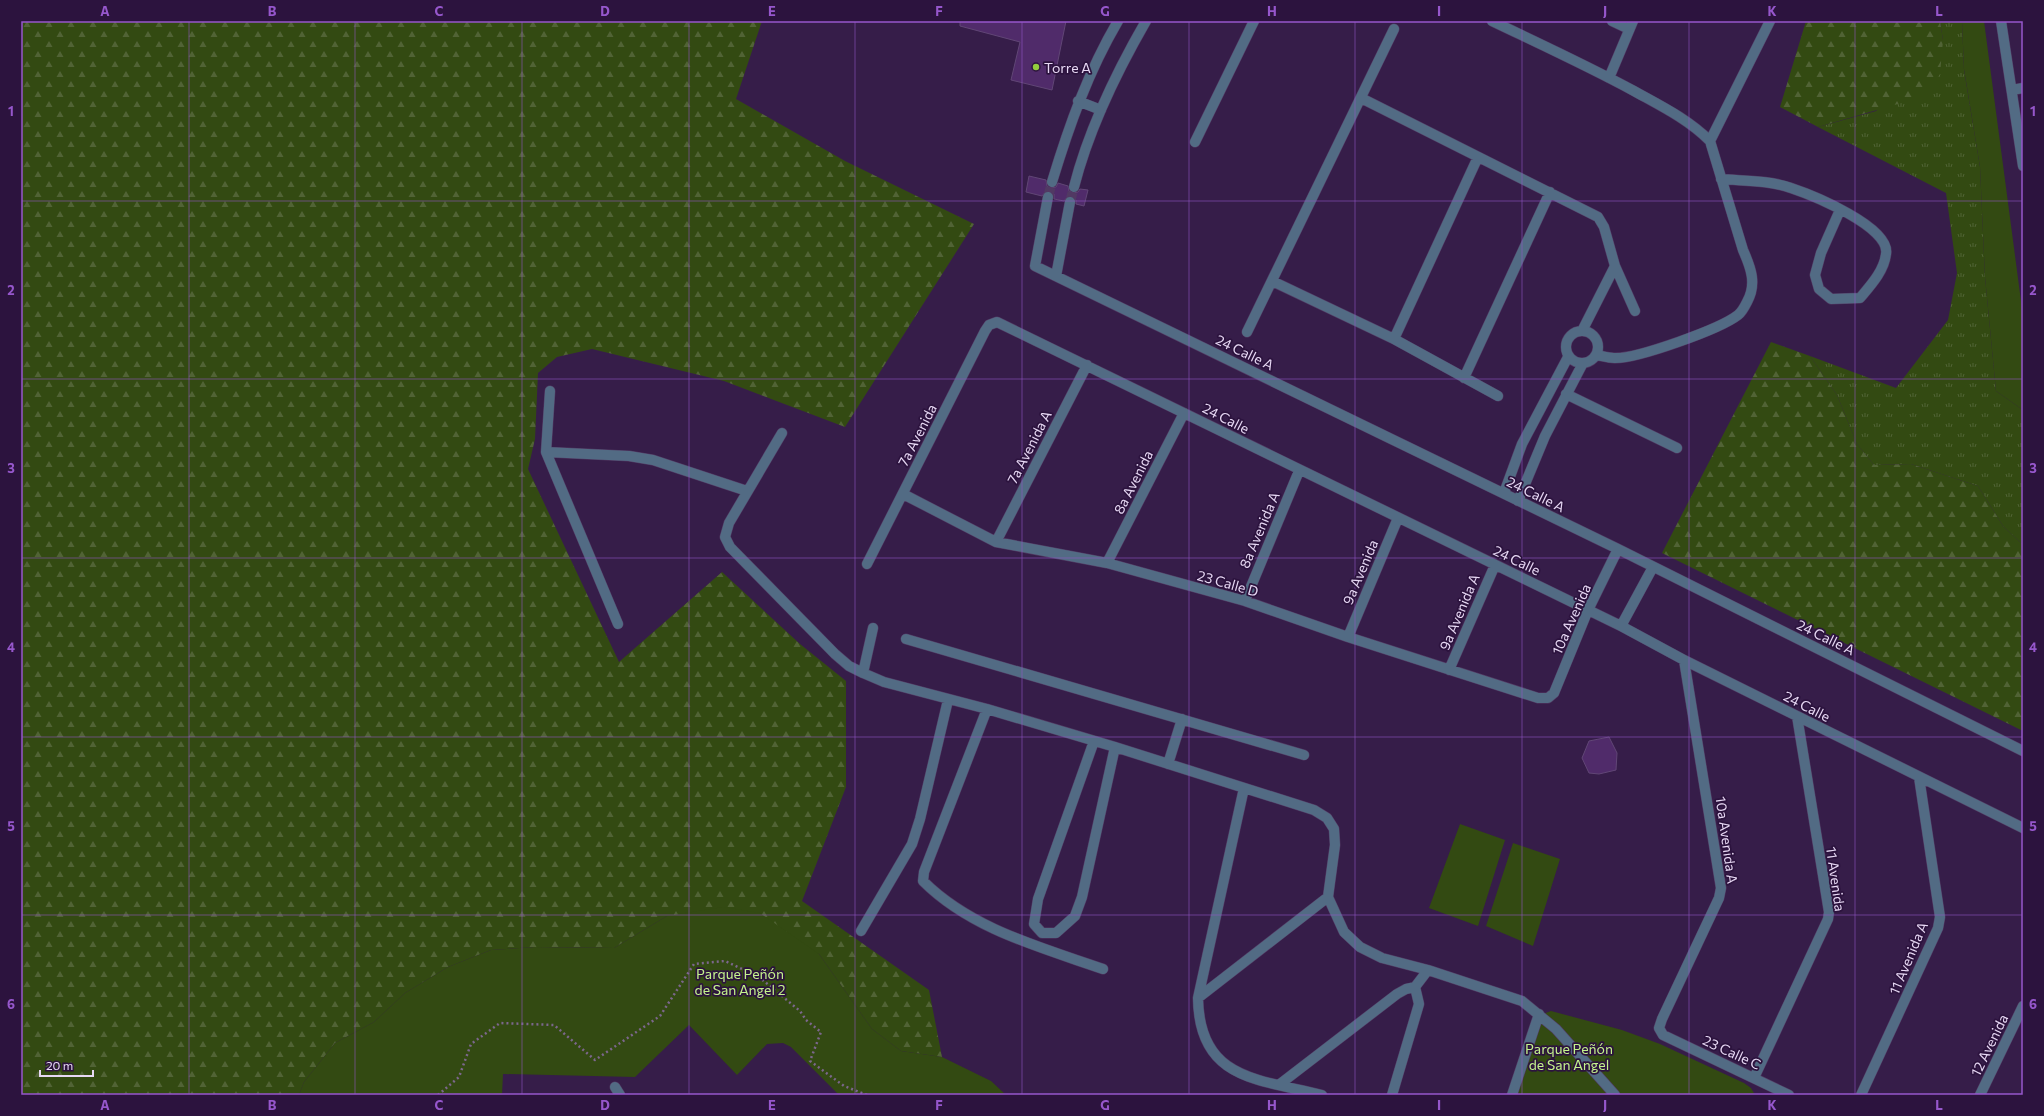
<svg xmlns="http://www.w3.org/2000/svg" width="2044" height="1116" viewBox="0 0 2044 1116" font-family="Commissioner,sans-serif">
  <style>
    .grass { fill: url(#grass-tufts) }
    .forest { fill: url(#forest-firs) }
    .park { fill: #334a12 }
    .building { fill: #502b6a; stroke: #614676 }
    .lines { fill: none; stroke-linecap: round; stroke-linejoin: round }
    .minor-tunnel { stroke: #513963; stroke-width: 10; stroke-dasharray: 10 5; stroke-linecap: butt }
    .minor-casing { stroke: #523b64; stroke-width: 11 }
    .path { stroke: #7c678d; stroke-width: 2.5; stroke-dasharray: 2 3; stroke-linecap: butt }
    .minor { stroke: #526b84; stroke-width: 10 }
    .grid { fill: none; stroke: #9657cc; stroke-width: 1; stroke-opacity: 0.55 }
    .poi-dot { fill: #93cc3d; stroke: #2c133e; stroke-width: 1.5 }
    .labels { text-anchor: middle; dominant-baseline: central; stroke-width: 3.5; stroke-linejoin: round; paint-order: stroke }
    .poi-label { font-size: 14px; fill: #e7d8f4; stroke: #2c133e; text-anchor: start }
    .street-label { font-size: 14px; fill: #e7d8f4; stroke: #2c133e }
    .park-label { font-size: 14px; fill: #c4f38c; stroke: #2c133e }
    .neatline { fill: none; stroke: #9657cc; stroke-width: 1.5 }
    .grid-label { font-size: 13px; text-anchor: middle; font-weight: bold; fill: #9657cc }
  </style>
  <defs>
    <pattern id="grass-tufts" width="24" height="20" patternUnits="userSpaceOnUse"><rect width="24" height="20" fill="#334a12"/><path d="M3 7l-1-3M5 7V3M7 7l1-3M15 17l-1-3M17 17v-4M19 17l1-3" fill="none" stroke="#516335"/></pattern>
    <pattern id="forest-firs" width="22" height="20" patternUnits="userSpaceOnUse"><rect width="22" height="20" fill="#334a12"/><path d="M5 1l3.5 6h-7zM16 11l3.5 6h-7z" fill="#516335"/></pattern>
  </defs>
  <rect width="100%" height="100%" fill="#361d49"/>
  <path class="grass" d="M 1940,21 L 1962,21 L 1964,70 L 1980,167 L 1985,277 L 1996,391 L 2023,410 L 2023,545 L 2003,526 L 1978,486 L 1911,464 L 1874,465 L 1857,444 L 1837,395 L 1810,356 L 1896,388 L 1948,320 L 1957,273 L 1946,193 L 1818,127 L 1876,111 L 1943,40 Z"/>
  <path class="forest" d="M 21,21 L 762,21 L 736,99 L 845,161 L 974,224 L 845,427 L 724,381 L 592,349 L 557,357 L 538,373 L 535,439 L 528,469 L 619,662 L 722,572 L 800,644 L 846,681 L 846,787 L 802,901 L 929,990 L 942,1057 L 901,1051 L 872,1029 L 819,954 L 667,916 L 614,948 L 535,947 L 491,950 L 448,967 L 405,993 L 374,1022 L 335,1043 L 304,1082 L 299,1095 L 21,1095 Z
    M 1806,21 L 1940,21 L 1943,40 L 1940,74 L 1922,97 L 1818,127 L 1780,107 Z
    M 1771,342 L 1810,356 L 1837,395 L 1857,444 L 1874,465 L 1911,464 L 1978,486 L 2003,526 L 2023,545 L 2023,731 L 1662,553 Z"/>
  <path class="park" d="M 1962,21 L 1984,21 L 2023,316 L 2023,410 L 1996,391 L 1985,277 L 1980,167 L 1964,69 Z
    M 1460,824 L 1505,840 L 1478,926 L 1429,908 Z
    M 1513,843 L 1560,859 L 1533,946 L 1486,926 Z
    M 723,907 L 760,913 L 819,954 L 872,1029 L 901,1051 L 942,1057 L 991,1081 L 1006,1095 L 839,1095 L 791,1047 L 783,1043 L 767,1044 L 737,1075 L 689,1025 L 635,1077 L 503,1074 L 502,1095 L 299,1095 L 304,1082 L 335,1043 L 374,1022 L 405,993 L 448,967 L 491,950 L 535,947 L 614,948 L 667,916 Z
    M 1551,1011 L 1622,1030 L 1660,1044 L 1744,1083 L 1751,1088 L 1755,1095 L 1517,1095 L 1543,1014 Z"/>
  <path class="building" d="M 960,21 L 1066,21 L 1052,90 L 1011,80 L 1020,42 L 960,26 Z
    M 1029,176 L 1046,180 L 1047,186 L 1050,188 L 1056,187 L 1058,183 L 1068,186 L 1069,191 L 1073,193 L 1078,192 L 1080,189 L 1088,190 L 1084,206 L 1076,204 L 1076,200 L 1072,196 L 1068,196 L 1064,201 L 1054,199 L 1054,194 L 1050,191 L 1046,191 L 1042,196 L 1026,192 Z
    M 1609,737 L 1617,753 L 1616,770 L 1599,774 L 1589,773 L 1582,758 L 1589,741 Z"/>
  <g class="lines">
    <path class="minor-tunnel" d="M 1048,197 L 1052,182
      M 1070,202 L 1074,187"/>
    <defs>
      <path id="minor" d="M 1492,21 C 1540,44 1588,66 1634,91 C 1661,106 1688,119 1710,141
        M 1612,21 L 1629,29
        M 2001,21 L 2023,166
        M 1609,78 L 1633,21
        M 2012,90 L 2023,88
        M 1361,98 L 1598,217 L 1604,227 L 1615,266 L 1635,311
        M 1078,101 L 1101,110
        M 1195,142 L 1254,21
        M 1721,179 C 1744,181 1769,180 1791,188 C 1812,195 1891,227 1886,254 C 1884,271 1871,285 1860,298 L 1831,299 L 1819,289 L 1815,275 L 1821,253 L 1840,210
        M 1052,182 C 1069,126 1088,72 1118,21
        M 1074,187 C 1089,128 1116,73 1146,21
        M 1048,197 L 1035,266 L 1618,549 L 2023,751
        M 1056,276 L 1070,202
        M 1272,281 L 1394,339 L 1498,396
        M1566 347a16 16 0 1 1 32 0a16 16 0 1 1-32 0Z
        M 1582,331 L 1615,266
        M 1247,332 L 1394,29
        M 1394,339 L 1478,157
        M 1596,355 C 1602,356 1608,358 1614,358 C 1637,359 1720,329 1738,315 C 1742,312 1745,306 1747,302 C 1757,284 1751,268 1743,250 L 1710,141 L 1770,21
        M 1464,378 L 1550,192
        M 550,391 L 546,452 L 618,624
        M 1566,394 L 1677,448
        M 782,433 L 729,523 L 725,537 L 730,547 L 835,654 L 849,666 L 863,673 L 884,682 L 987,709 L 1115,747 L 1314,810 L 1327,818 L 1334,829 L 1335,845 L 1328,897 L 1344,932 L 1360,947 L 1382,958 L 1428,970 L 1522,1001 L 1556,1029 L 1615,1095
        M 546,452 L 629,456 L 653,460 L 747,491
        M 1504,493 L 1522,444 L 1568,357
        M 903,494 L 996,542 L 1107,563 L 1245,601 L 1348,637 L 1538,698 L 1548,698 L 1554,693 L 1588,610 L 1618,549
        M 1518,501 L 1545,436 L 1583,363
        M 996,542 L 1087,365
        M 1107,563 L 1184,413
        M 867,564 L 985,331 L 989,325 L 997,322 L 1621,626 L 1684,660 L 2023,828
        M 1245,601 L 1299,471
        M 1621,626 L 1653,567
        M 1348,637 L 1398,518
        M 906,639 L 1304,755
        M 1684,660 L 1721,888 L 1719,898 L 1662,1019 L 1659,1028 L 1663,1035 L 1789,1095
        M 1449,670 L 1495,565
        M 863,673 L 873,628
        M 987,709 L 924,872 L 923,881 C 971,929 1040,947 1103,969
        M 1094,741 L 1038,899 L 1034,924 L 1042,933 L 1056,933 L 1075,916 L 1082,897 L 1115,747
        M 1168,764 L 1182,719
        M 1244,788 L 1198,998 C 1199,1080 1258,1079 1322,1095
        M 861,931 L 912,844 L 920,819 L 948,700
        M 1198,998 L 1328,897
        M 1754,1078 L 1828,919 L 1829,912 L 1797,716
        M 1280,1084 L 1397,994 L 1406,989 L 1415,987 L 1428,970
        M 615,1087 L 620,1095
        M 1392,1095 L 1419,1004 L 1415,987
        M 1512,1095 L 1539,1014
        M 1861,1095 L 1938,928 L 1940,917 L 1919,777
        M 1980,1095 L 2023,1006"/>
    </defs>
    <use href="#minor" class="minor-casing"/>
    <path class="path" d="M 438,1095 L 459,1077 L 471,1044 L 500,1023 L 554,1025 L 595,1060 L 660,1016 L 694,964 L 725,961 L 759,977 L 800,1011 L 806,1020 L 821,1032 L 810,1061 L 844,1086 L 867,1095"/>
    <use href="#minor" class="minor"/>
  </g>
  <path class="grid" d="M 189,21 L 189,1095M 355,21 L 355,1095M 522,21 L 522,1095M 689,21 L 689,1095M 855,21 L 855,1095M 1022,21 L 1022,1095M 1189,21 L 1189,1095M 1355,21 L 1355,1095M 1522,21 L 1522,1095M 1689,21 L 1689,1095M 1855,21 L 1855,1095M 21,201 L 2023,201M 21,379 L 2023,379M 21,558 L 2023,558M 21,737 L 2023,737M 21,915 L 2023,915"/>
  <circle class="poi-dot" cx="1036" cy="67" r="4"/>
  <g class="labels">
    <g class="poi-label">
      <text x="1044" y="67">Torre A</text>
    </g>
    <g class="street-label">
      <text transform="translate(1245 352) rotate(26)">24 Calle A</text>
      <text transform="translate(1226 418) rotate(27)">24 Calle</text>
      <text transform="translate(917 435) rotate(-63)">7a Avenida</text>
      <text transform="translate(1029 447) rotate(-63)">7a Avenida A</text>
      <text transform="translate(1133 482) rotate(-63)">8a Avenida</text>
      <text transform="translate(1536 494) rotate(26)">24 Calle A</text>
      <text transform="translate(1259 530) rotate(-67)">8a Avenida A</text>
      <text transform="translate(1517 560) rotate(26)">24 Calle</text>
      <text transform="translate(1360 572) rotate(-67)">9a Avenida</text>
      <text transform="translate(1228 583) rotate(16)">23 Calle D</text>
      <text transform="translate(1459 612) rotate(-67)">9a Avenida A</text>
      <text transform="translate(1571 619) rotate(-66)">10a Avenida</text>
      <text transform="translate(1826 637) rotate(26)">24 Calle A</text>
      <text transform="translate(1807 706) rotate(27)">24 Calle</text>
      <text transform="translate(1727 840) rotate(82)">10a Avenida A</text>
      <text transform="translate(1836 879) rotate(82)">11 Avenida</text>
      <text transform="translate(1908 958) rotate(-67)">11 Avenida A</text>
      <text transform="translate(1989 1045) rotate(-64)">12 Avenida</text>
      <text transform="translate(1732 1052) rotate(25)">23 Calle C</text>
    </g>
    <g class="park-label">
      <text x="740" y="973">Parque Peñón<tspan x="740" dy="16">de San Angel 2</tspan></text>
      <text x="1569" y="1048">Parque Peñón<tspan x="1569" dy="16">de San Angel</tspan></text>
    </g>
  </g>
  <rect width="2044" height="1116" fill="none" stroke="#2c133e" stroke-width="44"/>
  <path d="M40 1070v6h53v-6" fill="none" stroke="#e7d8f4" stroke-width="2"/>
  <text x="46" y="1070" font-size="12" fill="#e7d8f4" stroke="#2c133e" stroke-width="3" paint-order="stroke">20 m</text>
  <rect x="22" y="22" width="2000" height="1072" class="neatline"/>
  <g class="grid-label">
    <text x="105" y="16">A</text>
    <text x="272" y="16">B</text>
    <text x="439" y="16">C</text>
    <text x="605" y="16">D</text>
    <text x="772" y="16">E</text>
    <text x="939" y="16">F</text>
    <text x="1105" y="16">G</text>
    <text x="1272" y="16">H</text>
    <text x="1439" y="16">I</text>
    <text x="1605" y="16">J</text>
    <text x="1772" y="16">K</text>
    <text x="1939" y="16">L</text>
    <text x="11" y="116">1</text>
    <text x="2033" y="116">1</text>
    <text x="11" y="295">2</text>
    <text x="2033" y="295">2</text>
    <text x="11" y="473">3</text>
    <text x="2033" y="473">3</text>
    <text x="11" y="652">4</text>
    <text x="2033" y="652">4</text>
    <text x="11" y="831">5</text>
    <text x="2033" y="831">5</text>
    <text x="11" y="1009">6</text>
    <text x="2033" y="1009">6</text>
    <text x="105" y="1110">A</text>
    <text x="272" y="1110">B</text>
    <text x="439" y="1110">C</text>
    <text x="605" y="1110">D</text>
    <text x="772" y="1110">E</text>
    <text x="939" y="1110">F</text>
    <text x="1105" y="1110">G</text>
    <text x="1272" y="1110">H</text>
    <text x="1439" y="1110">I</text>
    <text x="1605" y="1110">J</text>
    <text x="1772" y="1110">K</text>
    <text x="1939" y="1110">L</text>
  </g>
</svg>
